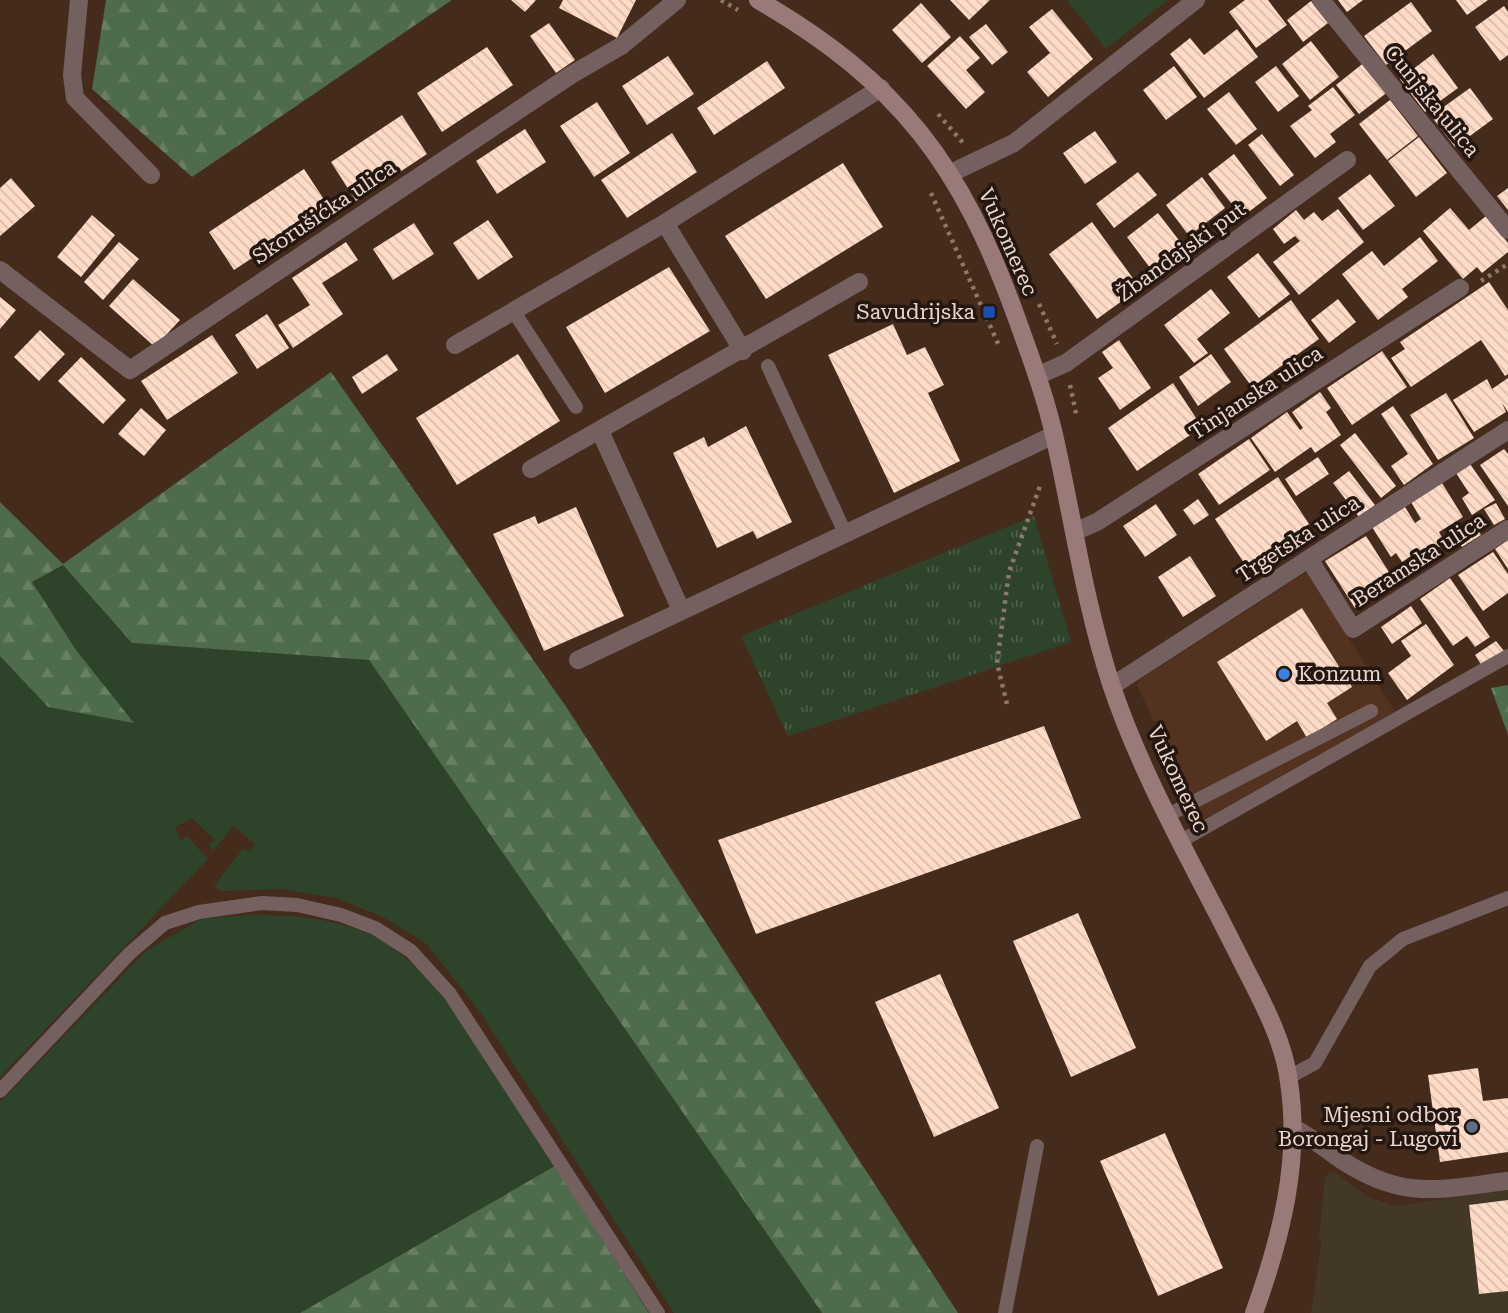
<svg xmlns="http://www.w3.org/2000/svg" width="1508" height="1313" viewBox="0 0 1508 1313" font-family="'Roboto Serif',serif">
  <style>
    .built { fill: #53331f }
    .education { fill: #433828 }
    .grass { fill: #2d442b }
    .forest { fill: url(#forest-firs) }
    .park { fill: url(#park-tufts) }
    .building { fill: url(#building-back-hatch) }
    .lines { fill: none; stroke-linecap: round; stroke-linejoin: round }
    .path { stroke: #8d7769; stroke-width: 4.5; stroke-dasharray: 3.5 5; stroke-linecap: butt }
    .lane { stroke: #756060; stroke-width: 14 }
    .street { stroke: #756060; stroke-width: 18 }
    .secondary { stroke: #9a7a79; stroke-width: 18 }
    .transit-dot { fill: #1a4fb4; stroke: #231710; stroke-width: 2.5 }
    .shop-dot { fill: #3f7fe0; stroke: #231710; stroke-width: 2.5 }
    .service-dot { fill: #5c6f8a; stroke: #231710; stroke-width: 2.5 }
    .labels { text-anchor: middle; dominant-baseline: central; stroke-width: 7; stroke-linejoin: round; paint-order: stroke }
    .street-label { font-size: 21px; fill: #e8d7cd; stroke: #231710 }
    .poi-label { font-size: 21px; fill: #e8d7cd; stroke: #231710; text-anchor: end }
  </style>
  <defs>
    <pattern id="forest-firs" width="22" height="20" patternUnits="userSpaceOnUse" patternTransform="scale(1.75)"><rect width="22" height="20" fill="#4e6b4b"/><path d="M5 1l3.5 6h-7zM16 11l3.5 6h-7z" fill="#687f64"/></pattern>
    <pattern id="park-tufts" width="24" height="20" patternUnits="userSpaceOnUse" patternTransform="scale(1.75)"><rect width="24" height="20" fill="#2d442b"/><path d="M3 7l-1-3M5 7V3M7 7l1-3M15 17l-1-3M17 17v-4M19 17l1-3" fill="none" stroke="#4b5e49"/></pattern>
    <pattern id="building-back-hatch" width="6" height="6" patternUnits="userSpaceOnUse" patternTransform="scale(1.75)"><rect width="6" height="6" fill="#fedbc6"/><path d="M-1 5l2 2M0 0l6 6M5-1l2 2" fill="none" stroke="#d9bcab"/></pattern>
  </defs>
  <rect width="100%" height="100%" fill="#452b1b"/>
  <path class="built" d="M 1307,572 L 1395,712 L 1201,821 L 1137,685 L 1139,680 Z"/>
  <path class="education" d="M 1331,1172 L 1336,1173 L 1368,1197 L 1395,1206 L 1508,1190 L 1508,1313 L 1311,1313 L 1322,1240 L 1319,1238 L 1325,1178 Z"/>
  <path class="grass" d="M 1067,0 L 1168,0 L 1106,49 Z
    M 63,565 L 132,643 L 369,660 L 822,1313 L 674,1313 L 480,1012 L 427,944 L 385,918 L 337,898 L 280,889 L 221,891 L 214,886 L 243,849 L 250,851 L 255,844 L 233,826 L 213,851 L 208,845 L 215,840 L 192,818 L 175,827 L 180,840 L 187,836 L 208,859 L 0,1077 L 0,656 L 48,707 L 133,722 L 76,650 L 32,582 Z
    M 247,915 C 289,915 327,917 367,933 C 440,963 511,1099 555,1166 L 300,1313 L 0,1313 L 0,1102 L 147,950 L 201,919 Z"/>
  <path class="forest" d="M 106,0 L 452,0 L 192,177 L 92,89 Z
    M 331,372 L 567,708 L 958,1313 L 822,1313 L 369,660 L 132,643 L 63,565 L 32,582 L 76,650 L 134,723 L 48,707 L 0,656 L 0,502 L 63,564 Z
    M 1508,685 L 1508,735 L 1491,688 Z
    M 555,1166 L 649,1313 L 300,1313 Z"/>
  <path class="park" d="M 1034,516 L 1071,642 L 788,736 L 741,636 Z"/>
  <path class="building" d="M 511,0 L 536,0 L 525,12 Z
    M 563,0 L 636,0 L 617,38 L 559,8 Z
    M 950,0 L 990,0 L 969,20 Z
    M 1245,0 L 1268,0 L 1287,25 L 1256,48 L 1229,12 Z
    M 1338,0 L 1363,0 L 1347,12 Z
    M 1456,0 L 1488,0 L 1467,15 Z
    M 1311,1 L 1328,23 L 1303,42 L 1287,20 Z
    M 1411,2 L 1432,31 L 1386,65 L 1364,36 Z
    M 921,3 L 951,37 L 922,63 L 892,30 Z
    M 1504,6 L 1508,12 L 1508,55 L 1500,61 L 1475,27 Z
    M 1052,9 L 1093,59 L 1048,97 L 1027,72 L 1050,53 L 1029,27 Z
    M 549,23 L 575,60 L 556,73 L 530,36 Z
    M 986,24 L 1008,52 L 992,65 L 969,37 Z
    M 1237,29 L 1258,57 L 1204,98 L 1170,54 L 1190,38 L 1204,55 Z
    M 960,36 L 980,58 L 966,70 L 985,92 L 966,109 L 927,66 Z
    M 1311,41 L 1339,77 L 1310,100 L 1282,64 Z
    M 487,47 L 513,85 L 442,132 L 417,93 Z
    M 1433,54 L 1458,88 L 1425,112 L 1400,79 Z
    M 668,56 L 694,94 L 647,125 L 622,86 Z
    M 767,61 L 785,88 L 714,135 L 697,108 Z
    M 1366,61 L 1389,91 L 1359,114 L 1336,85 Z
    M 1174,66 L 1197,97 L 1166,120 L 1143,90 Z
    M 1276,66 L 1299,96 L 1278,112 L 1255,82 Z
    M 1333,87 L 1355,115 L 1330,134 L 1336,142 L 1315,158 L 1290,126 L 1312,110 L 1308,106 Z
    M 1470,88 L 1493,119 L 1455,147 L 1431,116 Z
    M 1229,92 L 1257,129 L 1236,145 L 1207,109 Z
    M 1390,100 L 1418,136 L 1387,160 L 1359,124 Z
    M 597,102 L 630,153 L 594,177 L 560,126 Z
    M 402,115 L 427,154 L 356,201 L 331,162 Z
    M 525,129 L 546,162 L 497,194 L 476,161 Z
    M 1095,131 L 1117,162 L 1085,184 L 1063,153 Z
    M 672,133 L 697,172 L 627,218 L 601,180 Z
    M 1262,134 L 1294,175 L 1280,186 L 1248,145 Z
    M 1419,137 L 1447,173 L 1416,197 L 1388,161 Z
    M 1234,154 L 1267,198 L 1242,217 L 1208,174 Z
    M 843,163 L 883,227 L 766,299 L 725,236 Z
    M 304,169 L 329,207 L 234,270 L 209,232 Z
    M 1138,172 L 1157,195 L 1114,228 L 1096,204 Z
    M 1370,174 L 1395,206 L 1363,230 L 1338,198 Z
    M 1202,177 L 1225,208 L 1189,236 L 1166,205 Z
    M 11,178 L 35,206 L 0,236 L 0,188 Z
    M 1508,188 L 1508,210 L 1497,196 Z
    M 1450,208 L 1469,230 L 1486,216 L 1508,243 L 1508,252 L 1482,273 L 1477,267 L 1463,279 L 1423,231 Z
    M 1338,209 L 1364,242 L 1299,295 L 1273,262 L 1300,241 L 1295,236 L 1284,244 L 1273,229 L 1296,210 L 1304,220 L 1314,212 L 1322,221 Z
    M 1158,213 L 1188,252 L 1156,276 L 1127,237 Z
    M 92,215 L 115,235 L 81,277 L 57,257 Z
    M 488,220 L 513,257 L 478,280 L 453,243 Z
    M 1092,222 L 1140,288 L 1097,319 L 1049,254 Z
    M 414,223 L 434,254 L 393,280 L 373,249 Z
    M 1420,237 L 1438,261 L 1402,289 L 1408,297 L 1378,320 L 1342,274 L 1372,251 L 1384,266 Z
    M 119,242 L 139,259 L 103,300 L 84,282 Z
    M 346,242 L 358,260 L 322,283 L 343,314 L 293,348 L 278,325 L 310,305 L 292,278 Z
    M 1258,253 L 1290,294 L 1259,318 L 1227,277 Z
    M 669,267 L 710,331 L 605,393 L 566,327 Z
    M 133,279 L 180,320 L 155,347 L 109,306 Z
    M 1489,282 L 1508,310 L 1508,374 L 1505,376 L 1481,340 L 1411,387 L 1391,358 L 1405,349 L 1400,342 Z
    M 1211,289 L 1230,313 L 1197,339 L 1208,353 L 1194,363 L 1164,325 Z
    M 0,297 L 16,310 L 0,329 Z
    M 1338,299 L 1356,322 L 1329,343 L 1311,320 Z
    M 1291,300 L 1319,339 L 1252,387 L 1224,349 Z
    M 267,314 L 289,348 L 257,369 L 235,335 Z
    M 893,324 L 907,355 L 925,347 L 944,385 L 928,393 L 960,461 L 894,493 L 828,355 Z
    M 40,330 L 65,354 L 39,381 L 14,357 Z
    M 212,335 L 238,373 L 167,420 L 141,381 Z
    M 1119,340 L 1151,388 L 1120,410 L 1098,378 L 1113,368 L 1102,352 Z
    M 1382,351 L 1407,387 L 1352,425 L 1327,388 Z
    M 387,354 L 398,370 L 362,394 L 352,377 Z
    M 518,354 L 560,421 L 457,485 L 416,418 Z
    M 1211,354 L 1231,382 L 1198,406 L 1179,377 Z
    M 81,357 L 126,400 L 103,424 L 58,381 Z
    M 1508,378 L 1508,412 L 1502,403 L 1506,412 L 1474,432 L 1453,400 L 1487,379 L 1492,389 Z
    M 1173,383 L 1202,427 L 1137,471 L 1108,428 Z
    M 1320,392 L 1331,408 L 1326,412 L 1341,435 L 1315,453 L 1311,447 L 1275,472 L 1251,438 L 1287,412 L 1300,430 L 1303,428 L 1292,412 Z
    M 1446,393 L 1474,438 L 1438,460 L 1410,415 Z
    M 1393,406 L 1433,464 L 1404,485 L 1391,466 L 1408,454 L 1381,414 Z
    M 141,408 L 166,430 L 144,456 L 118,434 Z
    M 746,426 L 792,522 L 757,539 L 753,531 L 717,548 L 673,453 L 704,437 L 708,447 Z
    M 1355,433 L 1396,486 L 1381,498 L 1340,445 Z
    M 1249,439 L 1270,470 L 1219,505 L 1198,474 Z
    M 1504,449 L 1508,454 L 1508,506 L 1480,465 Z
    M 1318,457 L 1329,474 L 1296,496 L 1285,479 Z
    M 1470,464 L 1495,500 L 1472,515 L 1462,498 L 1469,493 L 1456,473 Z
    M 1349,471 L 1375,505 L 1359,517 L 1333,483 Z
    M 1278,477 L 1309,524 L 1246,566 L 1215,519 Z
    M 1442,483 L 1463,517 L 1439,532 L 1445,543 L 1420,559 L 1417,552 L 1402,562 L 1396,553 L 1391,557 L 1372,527 L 1405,507 L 1415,523 L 1421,519 L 1411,502 Z
    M 1198,499 L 1209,515 L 1194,525 L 1183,510 Z
    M 1496,503 L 1505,519 L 1494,525 L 1484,509 Z
    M 1156,504 L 1177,535 L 1145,557 L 1123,526 Z
    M 576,507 L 624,616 L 544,651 L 493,534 L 535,516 L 538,524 Z
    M 1472,521 L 1481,535 L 1462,547 L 1453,533 Z
    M 1366,536 L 1396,583 L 1355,608 L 1325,561 Z
    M 1508,540 L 1508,569 L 1495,549 Z
    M 1493,552 L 1508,574 L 1508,593 L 1483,611 L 1458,575 Z
    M 1190,556 L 1216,596 L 1183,617 L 1158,577 Z
    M 1450,578 L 1490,637 L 1475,647 L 1467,636 L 1453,646 L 1420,599 Z
    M 1411,606 L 1422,623 L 1392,644 L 1381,627 Z
    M 1302,608 L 1352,687 L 1327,703 L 1337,719 L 1307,738 L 1297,721 L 1266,741 L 1217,662 Z
    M 1426,624 L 1454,665 L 1407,700 L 1388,673 L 1411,656 L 1401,641 Z
    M 1496,641 L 1504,651 L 1482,666 L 1475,655 Z
    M 1044,726 L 1081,818 L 756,934 L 718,840 Z
    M 1078,913 L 1136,1048 L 1071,1077 L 1013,941 Z
    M 940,974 L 999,1108 L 934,1137 L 875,1002 Z
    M 1478,1068 L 1483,1101 L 1508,1098 L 1508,1152 L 1440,1162 L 1428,1075 Z
    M 1165,1133 L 1223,1268 L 1158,1296 L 1100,1161 Z
    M 1508,1200 L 1508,1291 L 1479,1294 L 1469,1205 Z"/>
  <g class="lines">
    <path class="path" d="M 721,0 L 738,10
      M 938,114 L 964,144
      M 931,193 L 1000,348
      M 1481,281 L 1508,264
      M 1039,304 L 1057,344
      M 1070,385 L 1077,418
      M 1007,704 L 997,663 L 1009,572 L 1040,486"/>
    <path class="lane" d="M 514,312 L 576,407
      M 768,366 L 846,535
      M 1168,815 L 1371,711
      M 1181,841 L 1508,656
      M 1289,1077 L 1315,1063 L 1370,966 L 1403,939 L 1508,898
      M 0,1091 L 130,953 L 165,923 L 199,912 L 262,903 L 297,905 L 341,915 L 375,928 L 411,951 L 450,994 L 658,1313
      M 1005,1313 L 1037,1146"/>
    <path class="street" d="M 79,0 L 72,75 L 75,98 L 151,175
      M 1321,0 L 1508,230
      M 951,173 L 1014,143 L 1196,0
      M 665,223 L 743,351
      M 0,270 L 130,370 L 571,75 L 621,46 L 677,0
      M 455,345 L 665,223 L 881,88
      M 1037,376 L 1066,363 L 1347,160
      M 600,431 L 681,610
      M 531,469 L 859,282
      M 1074,532 L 1097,522 L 1460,288
      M 1309,559 L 1353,629 L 1508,529
      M 578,660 L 1054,435
      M 1112,686 L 1508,430
      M 1293,1128 C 1312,1137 1325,1149 1343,1161 C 1405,1201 1439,1189 1508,1181"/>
    <path class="secondary" d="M 758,0 C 900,82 962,166 1017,319 C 1031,358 1046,398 1055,439 C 1073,520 1085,604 1111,684 C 1142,777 1193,864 1237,952 C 1257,993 1283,1035 1289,1082 C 1301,1162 1281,1238 1254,1313"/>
  </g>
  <rect class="transit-dot" x="982" y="305" width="14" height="14" rx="3.5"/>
  <circle class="shop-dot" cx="1284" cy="674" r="7"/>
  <circle class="service-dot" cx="1472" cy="1127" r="7"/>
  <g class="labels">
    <g class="street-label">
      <text transform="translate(1432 101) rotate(51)">Cunjska ulica</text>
      <text transform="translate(324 212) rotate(-34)">Skorušićka ulica</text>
      <text transform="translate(1008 242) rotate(66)">Vukomerec</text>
      <text transform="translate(1181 252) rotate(-36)">Žbandajski put</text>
      <text transform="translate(1256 393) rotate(-33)">Tinjanska ulica</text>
      <text transform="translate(1298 539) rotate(-33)">Trgetska ulica</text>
      <text transform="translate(1419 560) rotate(-33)">Beramska ulica</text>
      <text transform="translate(1178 779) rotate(65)">Vukomerec</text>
    </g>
    <g class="poi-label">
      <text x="975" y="312">Savudrijska</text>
      <text x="1298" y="674" text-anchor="start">Konzum</text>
      <text x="1458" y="1115">Mjesni odbor<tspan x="1458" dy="24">Borongaj - Lugovi</tspan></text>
    </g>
  </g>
</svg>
